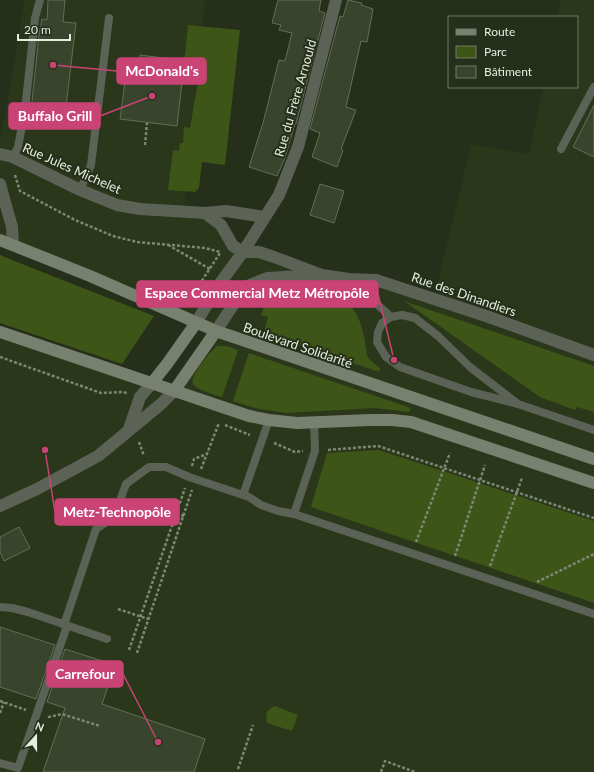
<svg xmlns="http://www.w3.org/2000/svg" width="594" height="772" viewBox="0 0 594 772" font-family="Lato,sans-serif">
  <style>
    .built { fill: #2a371a }
    .green { fill: #3d5516 }
    .building { fill: #39442d; stroke: #626e55 }
    .lines { fill: none; stroke-linecap: round; stroke-linejoin: round }
    .path { stroke: #7e8775; stroke-width: 2.5; stroke-dasharray: 3 2; stroke-linecap: butt }
    .lane { stroke: #5d6257; stroke-width: 8 }
    .street { stroke: #5d6257; stroke-width: 12 }
    .secondary { stroke: #788070; stroke-width: 12 }
    .labels { text-anchor: middle; dominant-baseline: central; stroke-width: 4; stroke-linejoin: round; paint-order: stroke }
    .street-label { font-size: 13px; fill: #e6eddf; stroke: #252f19 }
    .leader { fill: none; stroke: #c94375; stroke-width: 1.5 }
    .callout-dot { fill: #c94375; stroke: #252f19; stroke-width: 1.5 }
    .callout { fill: #c94375; stroke: #c94375; stroke-width: 1.5 }
    .callout-label { font-size: 14px; text-anchor: middle; font-weight: bold; fill: #fff }
  </style>
  <rect width="100%" height="100%" fill="#252f19"/>
  <path class="built" d="M 25,0 L 205,0 L 184,211 L 205,213 L 233,246 L 434,298 L 471,144 L 529,154 L 543,87 L 577,87 L 577,17 L 558,17 L 561,0 L 594,0 L 594,772 L 0,772 L 0,332 L 179,393 L 207,327 L 0,240 L 0,141 Z"/>
  <path class="green" d="M 188,25 L 240,30 L 225,165 L 202,162 L 199,188 L 195,192 L 168,190 L 173,150 L 179,151 L 180,143 L 183,143 L 184,127 L 190,128 L 199,75 L 183,73 Z
    M 0,255 L 12,260 L 154,316 L 122,364 L 0,323 Z
    M 284,285 C 323,287 357,292 364,337 C 368,356 363,355 380,368 L 379,372 L 264,333 L 268,317 L 261,315 L 271,287 Z
    M 404,301 L 594,366 L 594,412 L 577,407 L 575,410 L 540,397 Z
    M 217,346 L 227,346 L 238,350 L 222,397 C 215,395 197,390 193,384 C 189,376 211,351 217,346 Z
    M 249,353 L 411,408 L 409,412 L 375,408 L 286,413 L 255,408 L 233,401 Z
    M 379,450 L 594,521 L 594,603 L 311,507 L 327,453 Z
    M 275,706 L 298,715 L 292,731 L 267,723 C 265,715 266,710 275,706 Z"/>
  <path class="building" d="M 48,0 L 65,0 L 63,22 L 76,23 L 65,115 L 31,111 L 39,35 L 42,19 L 47,20 Z
    M 278,0 L 321,0 L 319,11 L 325,13 L 296,124 L 295,124 L 285,158 L 277,176 L 249,167 L 263,123 L 279,60 L 285,61 L 292,33 L 279,30 L 281,25 L 272,23 Z
    M 348,0 L 362,3 L 361,5 L 373,9 L 367,42 L 361,41 L 346,107 L 356,110 L 341,149 L 343,150 L 337,167 L 312,157 L 320,133 L 310,129 L 340,16 L 343,17 Z
    M 140,55 L 171,59 L 169,72 L 183,73 L 177,126 L 120,119 L 127,67 L 138,68 Z
    M 594,105 L 594,157 L 573,147 Z
    M 320,184 L 344,191 L 334,223 L 310,215 Z
    M 19,527 L 30,548 L 4,561 L 0,552 L 0,537 Z
    M 0,627 L 55,645 L 36,699 L 0,687 Z
    M 65,649 L 115,665 L 102,704 L 205,739 L 194,772 L 43,772 L 65,708 L 47,702 Z"/>
  <g class="lines">
    <path class="path" d="M 145,145 L 147,123
      M 15,175 L 20,191 L 75,220 L 113,236 L 137,242 L 205,248 L 220,252
      M 168,245 L 210,269
      M 199,285 L 220,253
      M 0,357 L 101,393 L 122,392 L 127,393
      M 225,425 L 250,435
      M 139,442 L 144,456
      M 274,443 L 295,452 L 303,451
      M 328,450 L 378,446 L 594,518
      M 192,466 L 194,459 L 207,454
      M 201,469 L 219,423
      M 153,505 L 184,516
      M 416,542 L 450,453
      M 455,556 L 485,465
      M 490,566 L 522,478
      M 537,582 L 594,554
      M 118,609 L 148,619
      M 129,650 L 185,488
      M 137,653 L 192,490
      M 0,701 L 26,710
      M 0,713 L 4,702
      M 49,718 L 49,717 L 62,714 L 100,726
      M 238,769 L 253,725
      M 381,772 L 385,761 L 415,772"/>
    <path class="lane" d="M 561,149 L 594,87
      M 13,157 L 18,147 L 25,110 L 35,18 L 40,0
      M 80,190 L 91,165 L 109,18
      M 349,279 L 391,317
      M 518,404 L 470,367 L 438,336 L 415,318 L 402,315 L 391,317 L 382,323 L 378,332 L 377,342 L 386,357 L 400,367 L 471,392 L 518,404 L 594,430
      M 243,495 L 269,420
      M 294,514 L 315,451 L 314,422
      M 0,607 L 12,608 L 28,612 L 107,639
      M 64,625 L 96,529 L 114,517 L 126,484 L 149,467 L 166,467 L 189,477 L 249,497 L 261,505 L 278,511 L 294,514 L 594,614
      M 0,763 L 18,768 L 67,626"/>
    <path class="street" d="M 0,154 L 13,157 L 80,190 L 117,205 L 140,209 L 205,213 L 226,211 L 265,217
      M 0,184 L 12,227 L 13,245
      M 205,213 L 221,225 L 233,246 L 243,252 L 259,252 L 274,257 L 322,275 L 349,279 L 376,280 L 486,316 L 594,355
      M 196,323 L 218,286 L 243,252 L 279,195 L 298,147 L 336,0
      M 216,331 L 245,287 L 267,278 L 317,275
      M 129,429 L 140,397 L 152,383
      M 0,506 L 37,489 L 98,456 L 161,404 L 174,391"/>
    <path class="secondary" d="M 0,240 L 90,276 L 216,331 L 594,459
      M 0,332 L 249,416 L 269,420 L 297,423 L 370,420 L 392,420 L 411,422 L 594,483
      M 152,383 L 167,364 L 196,323
      M 174,391 L 216,331"/>
  </g>
  <g class="labels">
    <g class="street-label">
      <text transform="translate(295 98) rotate(-74)">Rue du Frère Arnould</text>
      <text transform="translate(72 168) rotate(24)">Rue Jules Michelet</text>
      <text transform="translate(464 294) rotate(19)">Rue des Dinandiers</text>
      <text transform="translate(298 345) rotate(19)">Boulevard Solidarité</text>
    </g>
  </g>
  <path class="leader" d="M53 65L117 71M152 96L100 116M394 360L378 294M45 450L55 512M158 742L123 674"/>
  <g class="callout-dot">
    <circle cx="53" cy="65" r="4"/>
    <circle cx="152" cy="96" r="4"/>
    <circle cx="394" cy="360" r="4"/>
    <circle cx="45" cy="450" r="4"/>
    <circle cx="158" cy="742" r="4"/>
  </g>
  <g class="callout">
    <rect x="117" y="58" width="89" height="26" rx="4"/>
    <rect x="9" y="103" width="91" height="26" rx="4"/>
    <rect x="137" y="281" width="241" height="26" rx="4"/>
    <rect x="55" y="499" width="124" height="26" rx="4"/>
    <rect x="47" y="661" width="76" height="26" rx="4"/>
  </g>
  <g class="callout-label">
    <text x="162" y="76">McDonald's</text>
    <text x="55" y="121">Buffalo Grill</text>
    <text x="257" y="298">Espace Commercial Metz Métropôle</text>
    <text x="117" y="517">Metz-Technopôle</text>
    <text x="85" y="679">Carrefour</text>
  </g>
  <rect x="448" y="16" width="130" height="72" fill="#252f19" stroke="#727b68"/>
  <rect x="456" y="29" width="20" height="6" fill="#788070" stroke="#727b68"/>
  <text x="484" y="36" font-size="12" fill="#e6eddf">Route</text>
  <rect x="456" y="46" width="20" height="12" fill="#3d5516" stroke="#727b68"/>
  <text x="484" y="56" font-size="12" fill="#e6eddf">Parc</text>
  <rect x="456" y="66" width="20" height="12" fill="#39442d" stroke="#727b68"/>
  <text x="484" y="76" font-size="12" fill="#e6eddf">Bâtiment</text>
  <g transform="translate(36 736) rotate(21)" stroke="#252f19" stroke-width="3" paint-order="stroke">
  <path d="M0-3L7 15L0 10L-7 15Z" fill="#e6eddf"/>
  <text y="-6" font-size="11" font-weight="bold" text-anchor="middle" fill="#e6eddf">N</text>
  </g>
  <path d="M18 34v6h52v-6" fill="none" stroke="#e6eddf" stroke-width="2"/>
  <text x="24" y="34" font-size="12" fill="#e6eddf" stroke="#252f19" stroke-width="3" paint-order="stroke">20 m</text>
</svg>
